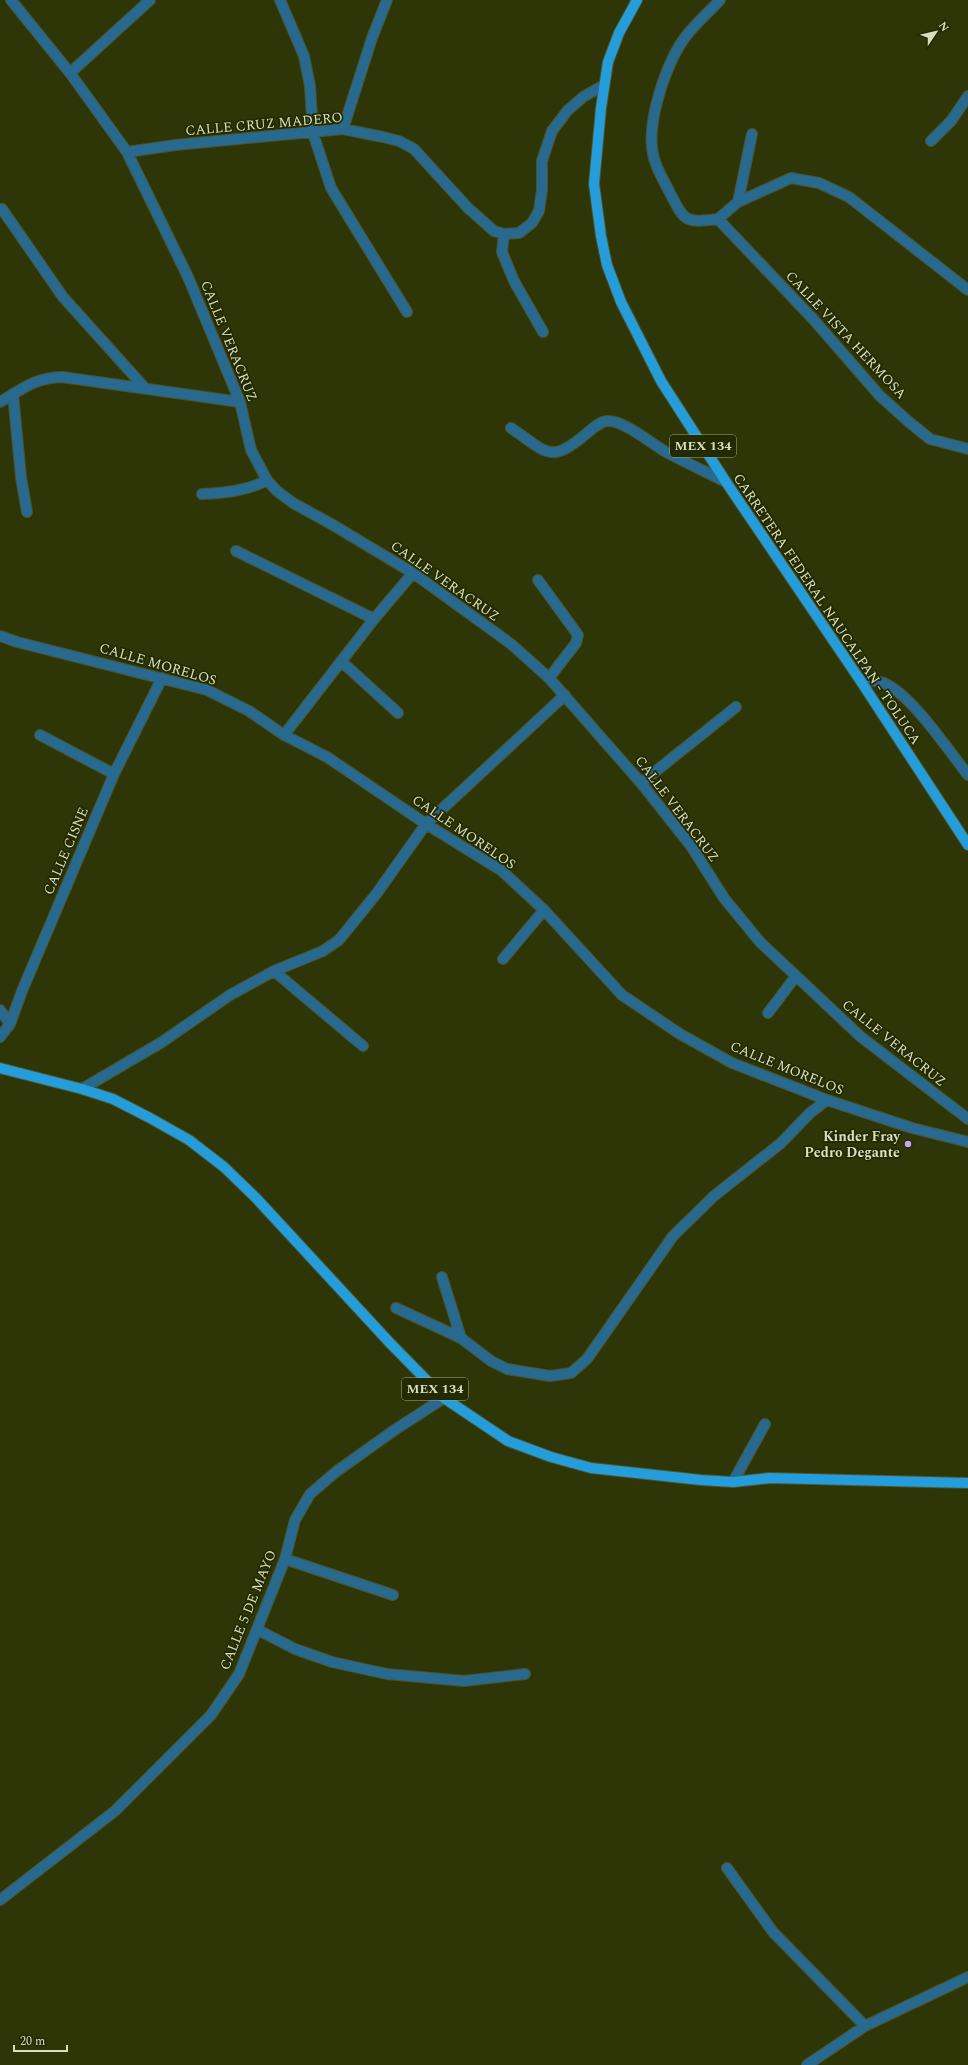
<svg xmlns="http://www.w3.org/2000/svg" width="968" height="2065" viewBox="0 0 968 2065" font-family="Spectral,serif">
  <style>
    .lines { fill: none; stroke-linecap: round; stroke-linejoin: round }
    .service-casing { stroke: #4d5428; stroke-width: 12 }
    .minor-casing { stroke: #4d5428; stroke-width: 12 }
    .primary-casing { stroke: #4d5428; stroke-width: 12 }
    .service { stroke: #27698f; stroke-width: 10 }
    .minor { stroke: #27698f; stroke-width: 10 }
    .primary { stroke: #259ddb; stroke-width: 10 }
    .poi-dot { fill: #bfa9f4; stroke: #242a00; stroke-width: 1.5 }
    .labels { text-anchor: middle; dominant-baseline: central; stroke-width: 3.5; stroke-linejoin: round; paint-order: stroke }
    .shield { fill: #242a00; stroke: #a2a987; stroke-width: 1 }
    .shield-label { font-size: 13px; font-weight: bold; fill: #d8dfc1 }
    .street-label { font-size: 14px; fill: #d8dfc1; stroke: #242a00 }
    .poi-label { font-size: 14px; font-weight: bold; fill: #d8dfc1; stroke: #242a00; text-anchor: end }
  </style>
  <rect width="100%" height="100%" fill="#2e3507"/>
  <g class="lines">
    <defs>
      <path id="service" d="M 13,394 L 21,477 L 27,512
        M 538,580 L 578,635 L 576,643 L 549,678
        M 442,1277 L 461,1338
        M 733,1482 L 765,1424
        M 285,1559 L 393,1595"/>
      <path id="minor" d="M 11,0 L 70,73 L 127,152 L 188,277 L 240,402 L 251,450 L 267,480 L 277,491 L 293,503 L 333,525 L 413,573 L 511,644 L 549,678 L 641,783 L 691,846 L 724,898 L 760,942 L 861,1037 L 968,1119
        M 280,0 L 304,56 L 310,86 L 313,133 L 331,188 L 407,312
        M 70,73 L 150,0
        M 343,129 L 372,38 L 387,0
        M 931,141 L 951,121 L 968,96
        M 127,152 L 176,145 L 343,129 L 383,137 L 399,141 L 414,149 L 468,208 L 494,231 L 504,234 L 519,233 L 532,223 L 539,211 L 542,190 L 542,161 L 552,131 L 568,110 L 583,97 L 604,85
        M 738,202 L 752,134
        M 2,209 L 63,297 L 144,387
        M 718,219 L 813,319 L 880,396 L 909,422 L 930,439 L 968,449
        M 718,219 L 738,202 L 791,178 L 819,183 L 849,197 L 968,290
        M 718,219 C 685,223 685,222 670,193 C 664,181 655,167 653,154 C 646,121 667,61 686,36 C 696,23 709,12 720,0
        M 504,234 L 502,252 L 514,281 L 543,332
        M 0,402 C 24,388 34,378 62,377 L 240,402
        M 511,428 C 547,452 549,465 586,434 C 592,429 599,422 607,421 C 622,419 652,444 666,452 C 685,462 706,472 726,482
        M 202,494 C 225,493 247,491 267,480
        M 236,551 L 374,619
        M 0,636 L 17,642 L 207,690 L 249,711 L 284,735 L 327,757 L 426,824 L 502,871 L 544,910 L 622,995 L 680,1034 L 732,1063 L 827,1100 L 912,1128 L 968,1142
        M 341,661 L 398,713
        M 860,680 C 868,680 877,680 884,683 C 912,695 948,750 968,775
        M 40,735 L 114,774
        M 284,735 L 374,619 L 413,573
        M 641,783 L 736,707
        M 503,959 L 544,910
        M 274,971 L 363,1046
        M 0,1010 L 10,1024
        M 768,1013 L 796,976
        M 0,1037 L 10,1024 L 22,991 L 114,774 L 162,678
        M 82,1089 L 162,1042 L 230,995 L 274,971 L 323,951 L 339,940 L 377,893 L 426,824 L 565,695
        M 396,1308 L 461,1338 L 491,1361 L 507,1369 L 550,1376 L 571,1373 L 587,1359 L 673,1236 L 714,1196 L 781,1143 L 810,1113 L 827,1100
        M 258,1630 L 295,1649 L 332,1662 L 387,1674 L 464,1681 L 525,1674
        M 727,1868 L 773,1932 L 865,2026
        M 0,1900 L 115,1811 L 211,1715 L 239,1674 L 285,1559 L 295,1520 L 310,1494 L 337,1471 L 396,1429 L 444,1398
        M 807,2065 L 865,2026 L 968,1977"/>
      <path id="primary" d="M 637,0 L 619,33 L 608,62 L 601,108 L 594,184 L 601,236 L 607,265 L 621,302 L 661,381 L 726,482 L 860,680 L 968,845
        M 0,1068 L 82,1089 L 113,1099 L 150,1118 L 189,1140 L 224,1167 L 256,1198 L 390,1343 L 444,1398 L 508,1441 L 551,1457 L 591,1468 L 701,1480 L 733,1482 L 770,1478 L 968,1483"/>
    </defs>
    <use href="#service" class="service-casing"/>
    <use href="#minor" class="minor-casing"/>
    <use href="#primary" class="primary-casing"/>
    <use href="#service" class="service"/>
    <use href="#minor" class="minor"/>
    <use href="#primary" class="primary"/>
  </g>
  <circle class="poi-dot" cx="908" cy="1144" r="4"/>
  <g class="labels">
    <g class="shield">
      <rect x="670" y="435" width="66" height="22" rx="3"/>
      <rect x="402" y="1378" width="66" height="22" rx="3"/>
    </g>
    <g class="shield-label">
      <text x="703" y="446">MEX 134</text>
      <text x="435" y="1389">MEX 134</text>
    </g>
    <g class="street-label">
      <text transform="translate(264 124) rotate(-5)">CALLE CRUZ MADERO</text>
      <text transform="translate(846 335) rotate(47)">CALLE VISTA HERMOSA</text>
      <text transform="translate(229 341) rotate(68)">CALLE VERACRUZ</text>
      <text transform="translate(445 581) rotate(35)">CALLE VERACRUZ</text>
      <text transform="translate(827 609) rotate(56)">CARRETERA FEDERAL NAUCALPAN - TOLUCA</text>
      <text transform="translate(158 664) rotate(16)">CALLE MORELOS</text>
      <text transform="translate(677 809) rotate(53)">CALLE VERACRUZ</text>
      <text transform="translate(464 832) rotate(34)">CALLE MORELOS</text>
      <text transform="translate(66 851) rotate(-67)">CALLE CISNE</text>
      <text transform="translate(894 1043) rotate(39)">CALLE VERACRUZ</text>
      <text transform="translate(787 1068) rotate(22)">CALLE MORELOS</text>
      <text transform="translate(248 1610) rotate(-68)">CALLE 5 DE MAYO</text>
    </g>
    <g class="poi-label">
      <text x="900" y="1136">Kinder Fray<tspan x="900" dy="16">Pedro Degante</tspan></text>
    </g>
  </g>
  <g transform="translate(936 32) rotate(55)" stroke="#242a00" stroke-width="3" paint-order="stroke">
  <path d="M0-3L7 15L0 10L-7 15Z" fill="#d8dfc1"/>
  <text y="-6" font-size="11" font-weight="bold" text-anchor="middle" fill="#d8dfc1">N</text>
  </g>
  <path d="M14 2045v6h53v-6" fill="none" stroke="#d8dfc1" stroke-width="2"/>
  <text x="20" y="2045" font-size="12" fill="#d8dfc1" stroke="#242a00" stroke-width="3" paint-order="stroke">20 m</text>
</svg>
